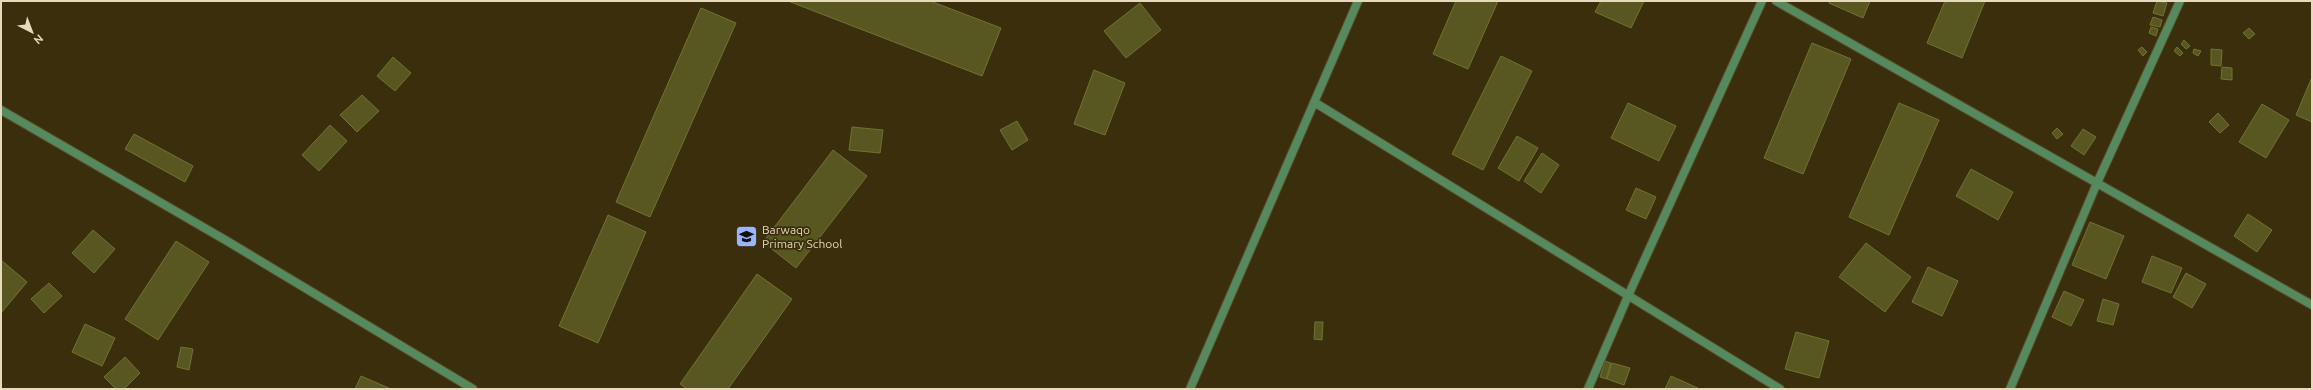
<svg xmlns="http://www.w3.org/2000/svg" width="2313" height="390" viewBox="0 0 2313 390" font-family="Ubuntu,sans-serif">
  <style>
    .building { fill: #585722; stroke: #737233 }
    .lines { fill: none; stroke-linecap: round; stroke-linejoin: round }
    .pedestrian-casing { stroke: #564a29; stroke-width: 10 }
    .minor-casing { stroke: #564a29; stroke-width: 10 }
    .pedestrian { stroke: #57895f; stroke-width: 8 }
    .minor { stroke: #57895f; stroke-width: 8 }
    .labels { text-anchor: middle; dominant-baseline: central; stroke-width: 3.5; stroke-linejoin: round; paint-order: stroke }
    .poi-label { font-size: 12px; fill: #e7dabc; stroke: #3a2e0d; text-anchor: start }
  </style>
  <rect width="100%" height="100%" fill="#3a2e0d"/>
  <path class="building" d="M 788,1 L 930,1 L 1001,28 L 982,76 Z
    M 1456,1 L 1498,1 L 1468,69 L 1433,54 Z
    M 1601,1 L 1644,1 L 1631,28 L 1595,12 Z
    M 1830,1 L 1870,1 L 1863,18 L 1829,3 Z
    M 1945,1 L 1985,1 L 1962,58 L 1927,43 Z
    M 2157,1 L 2167,3 L 2163,16 L 2153,13 Z
    M 1140,3 L 1161,30 L 1126,58 L 1104,31 Z
    M 701,8 L 736,23 L 650,217 L 616,202 Z
    M 2153,17 L 2162,20 L 2160,27 L 2150,25 Z
    M 2151,27 L 2158,29 L 2156,36 L 2149,33 Z
    M 2249,28 L 2255,34 L 2249,39 L 2243,33 Z
    M 2184,40 L 2190,46 L 2186,49 L 2181,44 Z
    M 1812,43 L 1851,59 L 1803,174 L 1764,158 Z
    M 2142,47 L 2147,52 L 2143,56 L 2138,50 Z
    M 2177,47 L 2183,53 L 2180,56 L 2174,51 Z
    M 2194,49 L 2201,51 L 2198,56 L 2193,53 Z
    M 2211,49 L 2222,50 L 2221,66 L 2211,65 Z
    M 1501,56 L 1532,71 L 1483,170 L 1452,154 Z
    M 393,57 L 411,73 L 395,91 L 377,76 Z
    M 2222,67 L 2232,68 L 2232,80 L 2221,79 Z
    M 1094,70 L 1125,83 L 1105,135 L 1074,124 Z
    M 2312,77 L 2312,122 L 2296,115 Z
    M 362,95 L 379,111 L 357,132 L 340,115 Z
    M 1628,103 L 1676,126 L 1659,161 L 1611,138 Z
    M 1899,103 L 1939,120 L 1889,235 L 1849,217 Z
    M 2262,104 L 2289,120 L 2266,158 L 2239,142 Z
    M 2218,113 L 2229,125 L 2220,133 L 2209,122 Z
    M 1017,121 L 1028,140 L 1012,150 L 1000,130 Z
    M 330,125 L 347,141 L 319,171 L 302,155 Z
    M 852,127 L 883,130 L 880,153 L 849,150 Z
    M 2057,128 L 2063,134 L 2057,139 L 2052,133 Z
    M 2083,129 L 2096,137 L 2084,155 L 2071,146 Z
    M 134,134 L 193,166 L 185,182 L 125,149 Z
    M 1517,136 L 1538,148 L 1519,181 L 1498,168 Z
    M 833,150 L 867,176 L 796,268 L 763,242 Z
    M 1542,153 L 1559,165 L 1541,193 L 1524,181 Z
    M 1971,169 L 2013,192 L 1998,220 L 1956,196 Z
    M 1636,188 L 1656,197 L 1646,219 L 1626,210 Z
    M 2248,214 L 2272,230 L 2257,252 L 2234,236 Z
    M 608,215 L 646,232 L 598,343 L 559,326 Z
    M 2090,222 L 2124,236 L 2106,279 L 2072,265 Z
    M 93,230 L 115,249 L 94,273 L 72,253 Z
    M 176,241 L 209,262 L 158,340 L 125,319 Z
    M 1866,243 L 1911,277 L 1885,312 L 1839,277 Z
    M 2152,256 L 2182,268 L 2171,293 L 2142,282 Z
    M 1,260 L 27,282 L 1,313 Z
    M 1928,267 L 1958,281 L 1942,316 L 1912,302 Z
    M 2186,273 L 2206,284 L 2192,308 L 2173,297 Z
    M 757,274 L 792,299 L 728,389 L 687,389 L 680,384 Z
    M 49,283 L 62,296 L 44,313 L 31,299 Z
    M 2064,291 L 2084,300 L 2071,326 L 2052,317 Z
    M 2103,299 L 2119,304 L 2113,325 L 2097,321 Z
    M 1315,322 L 1323,322 L 1322,340 L 1314,339 Z
    M 85,324 L 115,338 L 102,366 L 72,352 Z
    M 1796,332 L 1829,341 L 1819,378 L 1785,369 Z
    M 181,347 L 193,349 L 189,370 L 177,367 Z
    M 125,357 L 140,373 L 124,389 L 116,389 L 104,377 Z
    M 1605,361 L 1611,363 L 1606,379 L 1600,377 Z
    M 1612,363 L 1630,368 L 1624,385 L 1607,379 Z
    M 361,376 L 391,389 L 355,389 Z
    M 1671,376 L 1700,389 L 1665,389 Z"/>
  <g class="lines">
    <defs>
      <path id="pedestrian" d="M 2010,389 L 2097,183 L 2180,1"/>
      <path id="minor" d="M 1776,1 L 2312,305
        M 1314,102 L 1780,389
        M 1,110 L 227,241 L 473,389
        M 1190,389 L 1358,1
        M 1588,389 L 1628,296 L 1762,1"/>
    </defs>
    <use href="#pedestrian" class="pedestrian-casing"/>
    <use href="#minor" class="minor-casing"/>
    <use href="#pedestrian" class="pedestrian"/>
    <use href="#minor" class="minor"/>
  </g>
  <defs>
    <symbol id="school-square" viewBox="-11 -11 22 22"><rect x="-9" y="-9" width="18" height="18" rx="4" fill="#9ab5fd" stroke="#3a2e0d"/><path d="M0-5L7-2L0 1L-7-2ZM-4 1L0 2.5L4 1V4Q0 6-4 4Z" fill="#111"/></symbol>
  </defs>
  <g fill-rule="evenodd">
    <use href="#school-square" x="734" y="224" width="25" height="25"/>
  </g>
  <g class="labels">
    <g class="poi-label">
      <text x="762" y="229">Barwaqo<tspan x="762" dy="14">Primary School</tspan></text>
    </g>
  </g>
  <rect width="2313" height="390" fill="none" stroke="#e7dabc" stroke-width="4"/>
  <g transform="translate(32 32) rotate(138)" stroke="#3a2e0d" stroke-width="3" paint-order="stroke">
  <path d="M0-3L7 15L0 10L-7 15Z" fill="#e7dabc"/>
  <text y="-6" font-size="11" font-weight="bold" text-anchor="middle" fill="#e7dabc">N</text>
  </g>
</svg>
